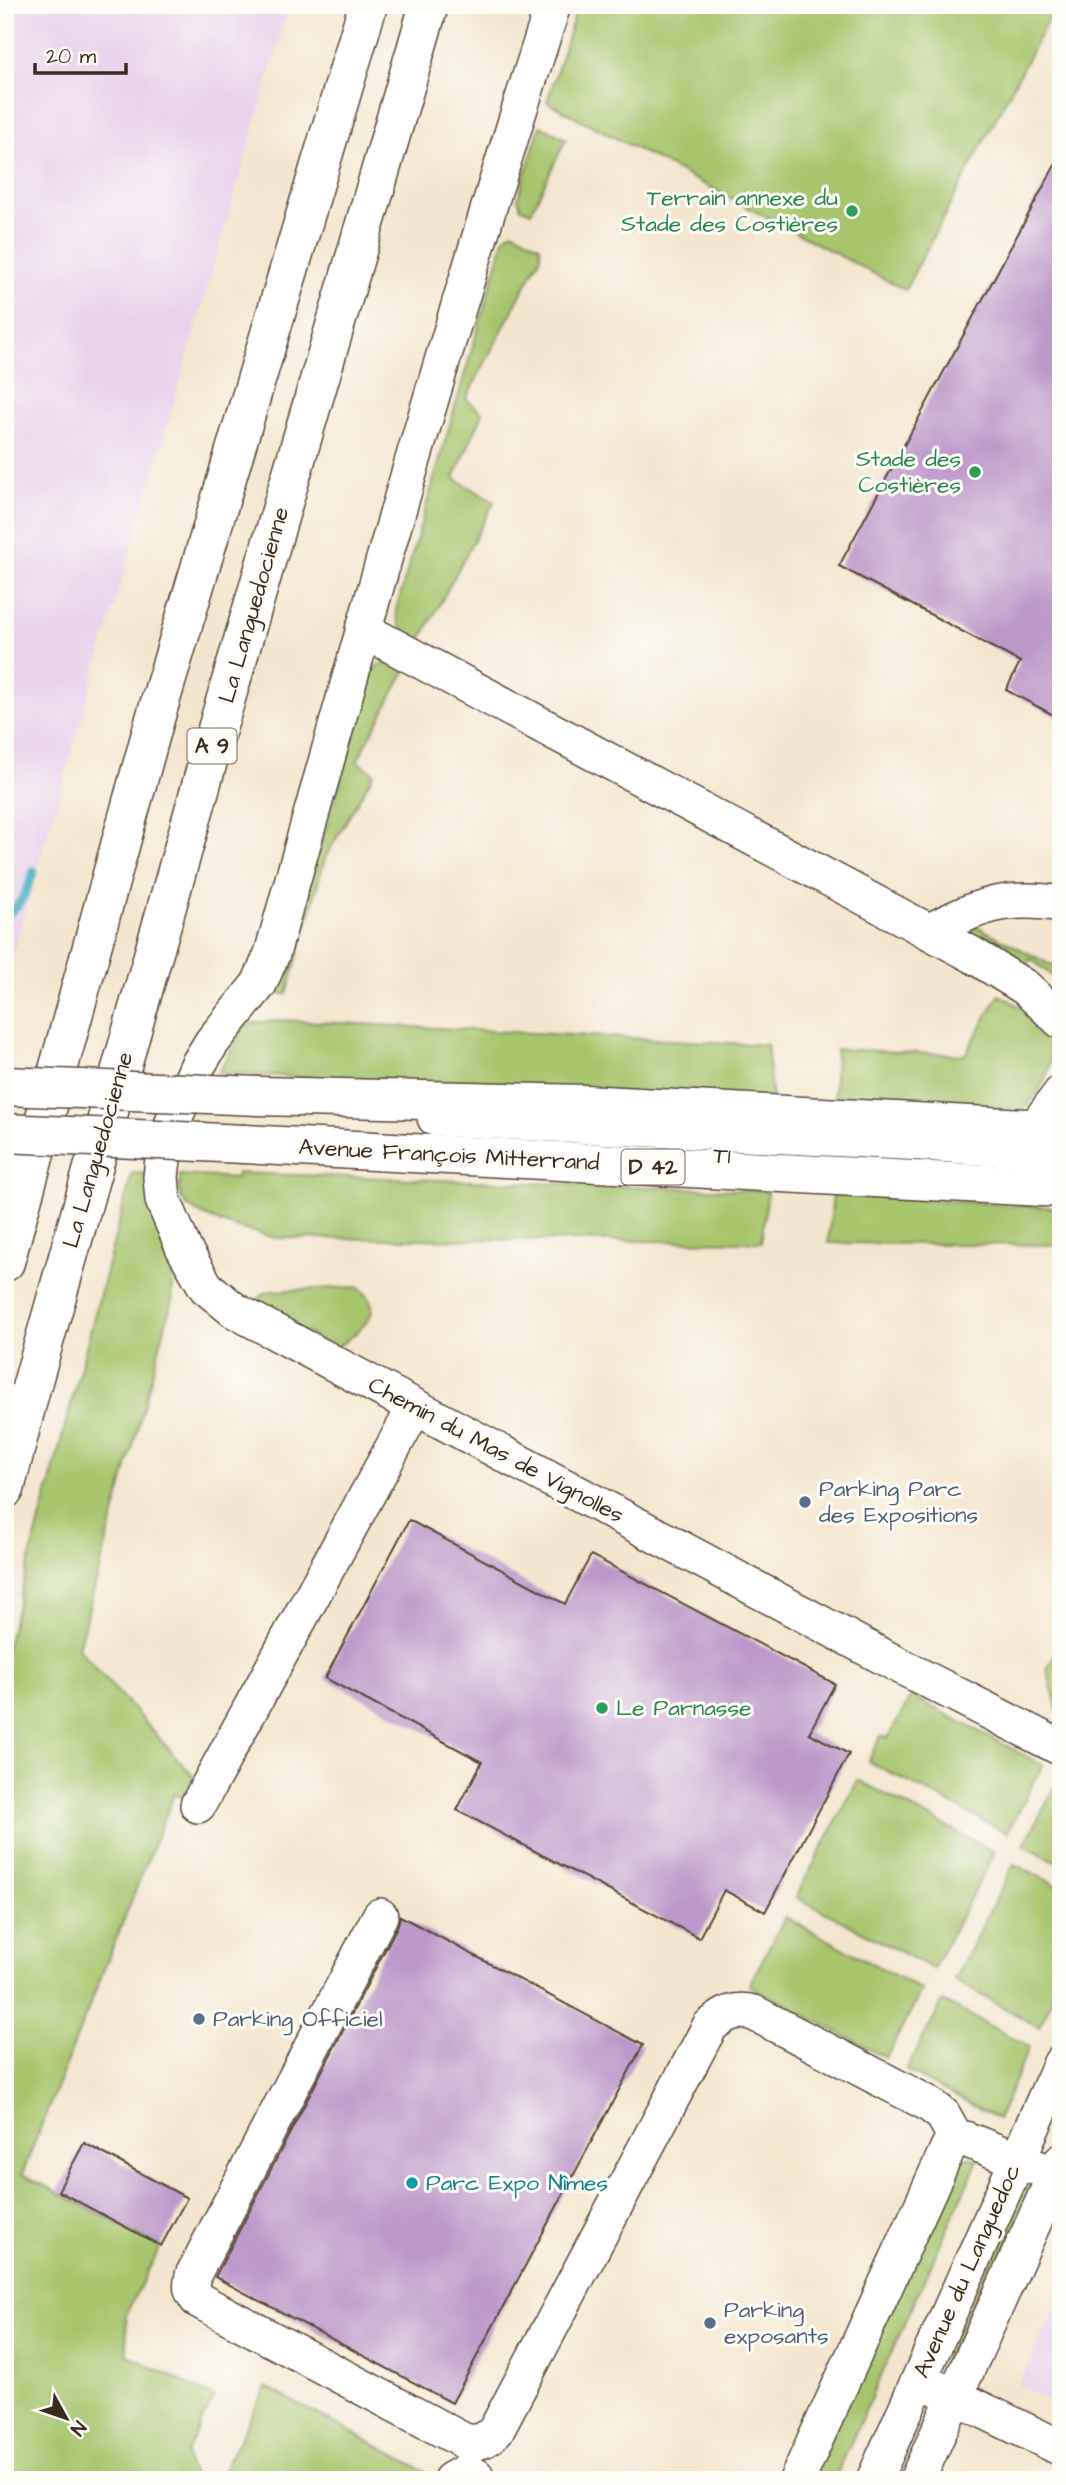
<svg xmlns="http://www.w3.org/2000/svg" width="1066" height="2485" viewBox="0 0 1066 2485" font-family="'Architects Daughter',sans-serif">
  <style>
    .built { fill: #ead1ec }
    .green { fill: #a7c56d; stroke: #717846; stroke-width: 2 }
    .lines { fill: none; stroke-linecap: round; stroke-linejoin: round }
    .stream { stroke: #3eabbd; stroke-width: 9 }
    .building { fill: #be98ca }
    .minor-casing { stroke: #574638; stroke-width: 38 }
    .major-casing { stroke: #574638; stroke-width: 41 }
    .highway-casing { stroke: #574638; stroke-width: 41 }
    .minor { stroke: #fff; stroke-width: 35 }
    .major { stroke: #fff; stroke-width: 38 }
    .highway { stroke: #fff; stroke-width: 38 }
    .major-bridge-casing { stroke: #574638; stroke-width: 41; stroke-linecap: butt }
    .major-bridge { stroke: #fff; stroke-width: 38 }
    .leisure-dot { fill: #2e9e5b; stroke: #fdfcf7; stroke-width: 2.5 }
    .service-dot { fill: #5c6f8a; stroke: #fdfcf7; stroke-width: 2.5 }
    .culture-dot { fill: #0f9aa8; stroke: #fdfcf7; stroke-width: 2.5 }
    .labels { text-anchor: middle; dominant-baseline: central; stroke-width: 6; stroke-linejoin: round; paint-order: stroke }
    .shield { fill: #fdfcf7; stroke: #75695f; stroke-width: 2 }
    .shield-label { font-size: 21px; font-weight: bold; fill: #3b2a1e }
    .leisure-label { font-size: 23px; fill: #27864d; stroke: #fdfcf7; text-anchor: end }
    .street-label { font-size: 23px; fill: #3b2a1e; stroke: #fdfcf7 }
    .service-label { font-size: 23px; fill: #4e5e75; stroke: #fdfcf7; text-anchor: start }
    .culture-label { font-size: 23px; fill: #0d838f; stroke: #fdfcf7; text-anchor: start }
  </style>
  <rect width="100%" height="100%" fill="#fdfcf7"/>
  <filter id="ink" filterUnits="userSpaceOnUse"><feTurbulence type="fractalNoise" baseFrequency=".0143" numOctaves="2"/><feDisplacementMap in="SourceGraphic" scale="14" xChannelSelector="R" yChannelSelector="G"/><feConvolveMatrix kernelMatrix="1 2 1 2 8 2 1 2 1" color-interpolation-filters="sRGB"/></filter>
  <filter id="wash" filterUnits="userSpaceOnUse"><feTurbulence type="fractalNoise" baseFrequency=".00686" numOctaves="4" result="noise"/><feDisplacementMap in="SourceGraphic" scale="28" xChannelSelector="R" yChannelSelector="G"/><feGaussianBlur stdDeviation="1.57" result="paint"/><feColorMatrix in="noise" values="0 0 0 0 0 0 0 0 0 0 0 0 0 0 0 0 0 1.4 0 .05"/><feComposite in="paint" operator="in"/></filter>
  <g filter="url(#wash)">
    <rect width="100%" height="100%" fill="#f4e6ce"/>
    <path class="built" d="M 5,5 L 290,5 L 5,981 Z
      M 1061,2296 L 1061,2407 L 1018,2385 Z"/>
    <path class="green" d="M 578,5 L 1056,5 L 905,290 L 547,102 Z
      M 540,126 L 566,139 L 531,212 L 521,208 L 518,198 Z
      M 513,231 L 540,246 L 541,256 L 466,399 L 483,413 L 454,478 L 494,502 L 419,643 C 404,634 398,629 396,610 L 505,236 Z
      M 399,662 L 407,667 L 357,761 L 374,773 L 325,858 L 287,994 L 282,994 L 278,991 L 373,670 L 380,664 Z
      M 978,927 L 1061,970 L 1061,983 L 1031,959 L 1024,969 L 972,936 L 968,928 Z
      M 999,995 C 1038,1014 1066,1037 1042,1086 C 1036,1094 1030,1106 1020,1109 L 834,1104 L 836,1049 L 965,1055 Z
      M 280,1020 L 767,1045 L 772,1100 L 218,1073 L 246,1024 Z
      M 132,1173 L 148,1174 C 161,1216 177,1256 172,1301 L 78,1648 L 193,1776 L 183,1798 L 174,1794 L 22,2174 L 161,2246 L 126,2314 L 127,2355 L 214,2397 L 186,2454 L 190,2469 L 197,2480 L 5,2480 L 5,1653 Z
      M 237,1173 L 768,1191 L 761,1242 L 275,1238 C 253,1231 190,1219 181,1197 C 179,1191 180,1182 180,1175 L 236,1178 Z
      M 833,1194 L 1061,1208 L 1061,1245 L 828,1243 Z
      M 357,1287 C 393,1310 356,1333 335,1349 L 260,1306 L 258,1300 L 263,1294 L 272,1291 Z
      M 1061,1642 L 1061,1723 L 1047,1669 Z
      M 911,1696 L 1043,1765 L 1007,1833 L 868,1761 L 881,1736 L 888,1738 Z
      M 1061,1776 L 1061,1864 L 1024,1845 Z
      M 858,1780 L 995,1852 L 933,1969 L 796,1897 Z
      M 1014,1864 L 1061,1887 L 1061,1980 L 1039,2027 L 954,1980 Z
      M 785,1917 L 922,1990 L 886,2058 L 749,1985 Z
      M 943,2001 L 1029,2047 L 998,2119 L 906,2070 Z
      M 969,2158 L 979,2158 L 834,2480 L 809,2480 L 961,2160 Z
      M 1028,2184 L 1034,2188 L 948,2370 L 943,2363 L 1024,2185 Z
      M 266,2387 L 425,2471 L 421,2480 L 218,2480 Z"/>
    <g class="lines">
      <path class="stream" d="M 5,916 C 22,906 28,888 34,871"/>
    </g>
    <g id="blocks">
      <path class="building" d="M 1061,154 L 1061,719 L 1006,690 L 1020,662 L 839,566 Z
        M 409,1520 L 565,1604 L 591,1555 L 835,1684 L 809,1733 L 849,1754 L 765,1912 L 724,1890 L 699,1938 L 457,1810 L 482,1762 L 325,1678 Z
        M 400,1916 L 643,2045 L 452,2403 L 215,2277 L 398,1925 Z
        M 84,2143 L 187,2198 L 161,2246 L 58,2191 Z"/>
    </g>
  </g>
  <g filter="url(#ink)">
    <use href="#blocks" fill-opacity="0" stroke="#574638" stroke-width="2"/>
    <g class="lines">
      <defs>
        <path id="minor" d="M 553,5 C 451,319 361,636 272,954 L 259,984 L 212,1042 L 198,1065 L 174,1119 L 164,1150 L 161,1177 L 163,1200 L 184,1249 L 206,1287 L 234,1310 L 908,1670 L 1061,1748
          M 363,630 L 973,955 L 1026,988 L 1061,1021
          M 930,931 C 978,906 1005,895 1061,904
          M 435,1118 L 923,1143 L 1061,1153
          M 1035,1128 L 1061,1093
          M 198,1805 L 415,1407
          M 380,1916 L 193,2275 C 190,2287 191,2291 198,2300 L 464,2441 C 478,2444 486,2441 496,2430 L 710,2026 C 725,2014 734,2008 754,2013 L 929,2104 L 943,2115 L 957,2140
          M 935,2387 L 1061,2448
          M 451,2480 L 465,2472 L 476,2476
          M 797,2480 L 949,2146 L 957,2140 L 965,2139 L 1055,2175
          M 874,2480 L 1061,2063
          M 917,2480 L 1061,2162"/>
        <path id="major" d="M 259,1096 L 585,1104 L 1061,1130
          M 244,1144 L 1061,1188"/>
        <path id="highway" d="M 5,1262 L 155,719 L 368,5
          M 5,1489 L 31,1388 L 215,736 L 429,5"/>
      </defs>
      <use href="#minor" class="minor-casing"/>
      <use href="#major" class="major-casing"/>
      <use href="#highway" class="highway-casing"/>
      <use href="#minor" class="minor"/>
      <use href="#major" class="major"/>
      <use href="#highway" class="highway"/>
      <defs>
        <path id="major-bridge" d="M 5,1086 L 259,1096
          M 5,1133 L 244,1144"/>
      </defs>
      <use href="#major-bridge" class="major-bridge-casing"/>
      <use href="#major-bridge" class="major-bridge"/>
    </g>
  </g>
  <g class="leisure-dot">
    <circle cx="852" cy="211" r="7"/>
    <circle cx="975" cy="472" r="7"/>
    <circle cx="602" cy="1708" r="7"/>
  </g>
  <g class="service-dot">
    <circle cx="805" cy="1502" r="7"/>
    <circle cx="199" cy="2019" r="7"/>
    <circle cx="710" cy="2323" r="7"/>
  </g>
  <circle class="culture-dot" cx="412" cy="2183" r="7"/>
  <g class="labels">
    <g class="shield">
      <rect x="187.5" y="728.5" width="49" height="35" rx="5"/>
      <rect x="621.5" y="1149.5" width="63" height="35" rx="5"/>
    </g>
    <g class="shield-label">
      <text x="212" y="746">A 9</text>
      <text x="653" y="1167">D 42</text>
    </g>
    <g class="leisure-label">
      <text x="838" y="198">Terrain annexe du<tspan x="838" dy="26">Stade des Costières</tspan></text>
      <text x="961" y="459">Stade des<tspan x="961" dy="26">Costières</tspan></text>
      <text x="616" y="1708" text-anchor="start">Le Parnasse</text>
    </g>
    <g class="street-label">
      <text transform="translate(254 605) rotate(-74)">La Languedocienne</text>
      <text transform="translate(98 1150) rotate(-74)">La Languedocienne</text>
      <text transform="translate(449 1155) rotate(3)">Avenue François Mitterrand</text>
      <text transform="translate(722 1156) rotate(3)">T1</text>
      <text transform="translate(496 1450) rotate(28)">Chemin du Mas de Vignolles</text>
      <text transform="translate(967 2271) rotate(-66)">Avenue du Languedoc</text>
    </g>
    <g class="service-label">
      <text x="819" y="1489">Parking Parc<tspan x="819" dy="26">des Expositions</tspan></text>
      <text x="213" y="2019">Parking Officiel</text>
      <text x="724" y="2310">Parking<tspan x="724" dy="26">exposants</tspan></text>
    </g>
    <g class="culture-label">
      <text x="426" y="2183">Parc Expo Nîmes</text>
    </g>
  </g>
  <rect width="1066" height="2485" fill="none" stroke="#fdfcf7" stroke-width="28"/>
  <g transform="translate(66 2418) rotate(130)" stroke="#fdfcf7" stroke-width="5" paint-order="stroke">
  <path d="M0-5L12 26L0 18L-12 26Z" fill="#3b2a1e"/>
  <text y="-10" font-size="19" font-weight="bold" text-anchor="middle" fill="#3b2a1e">N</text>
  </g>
  <path d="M35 63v10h91v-10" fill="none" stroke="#3b2a1e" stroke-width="3.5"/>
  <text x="46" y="63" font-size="21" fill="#3b2a1e" stroke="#fdfcf7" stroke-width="5" paint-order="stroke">20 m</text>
</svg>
